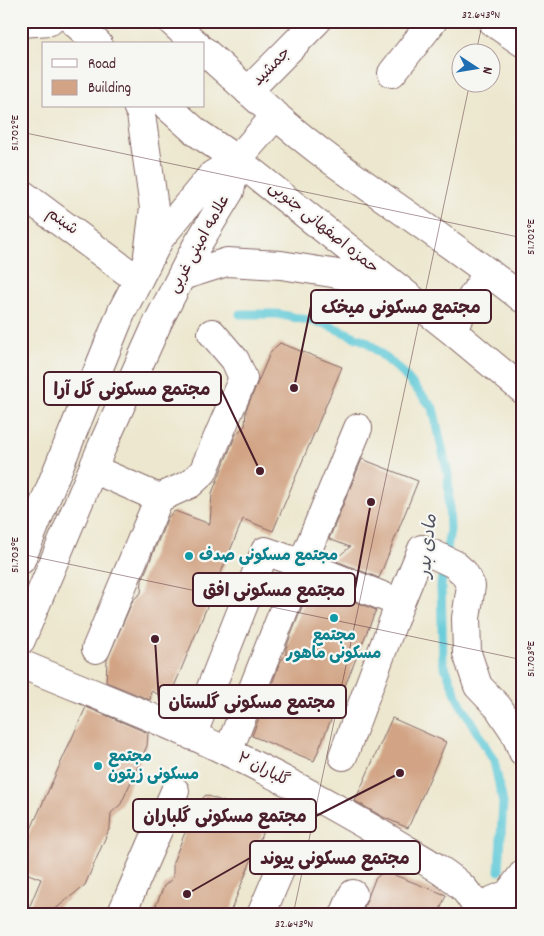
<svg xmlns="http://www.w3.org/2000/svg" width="544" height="936" viewBox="0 0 544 936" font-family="Dekko,'Playpen Sans Arabic',sans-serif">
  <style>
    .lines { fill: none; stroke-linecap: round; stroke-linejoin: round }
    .stream { stroke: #5ec9d8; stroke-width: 9 }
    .building { fill: #d2a485 }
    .minor-casing { stroke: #836564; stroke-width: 30 }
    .secondary-casing { stroke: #836564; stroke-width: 30 }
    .minor { stroke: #fff; stroke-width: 28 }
    .secondary { stroke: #fff; stroke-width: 28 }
    .ticks { fill: none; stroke: #4a1f2b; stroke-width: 1; stroke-opacity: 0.45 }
    .culture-dot { fill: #0f9aa8; stroke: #f6f6f2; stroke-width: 2 }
    .labels { text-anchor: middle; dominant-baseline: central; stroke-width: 4.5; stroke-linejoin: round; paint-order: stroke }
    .street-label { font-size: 16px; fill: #4a1f2b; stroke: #f6f6f2 }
    .culture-label { font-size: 16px; font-weight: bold; fill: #0d838f; stroke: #f6f6f2; text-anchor: start }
    .water-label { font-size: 18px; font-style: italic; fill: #50525f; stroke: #f6f6f2 }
    .leader { fill: none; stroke: #4a1f2b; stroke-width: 2 }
    .callout-dot { fill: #4a1f2b; stroke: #f6f6f2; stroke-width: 2 }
    .callout { fill: #f6f6f2; stroke: #4a1f2b; stroke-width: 2 }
    .callout-label { font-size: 18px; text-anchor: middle; font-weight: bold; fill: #4a1f2b }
    .neatline { fill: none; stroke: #4a1f2b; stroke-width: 2 }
    .ticks-label { font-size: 12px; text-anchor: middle; fill: #4a1f2b }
  </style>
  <rect width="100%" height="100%" fill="#f6f6f2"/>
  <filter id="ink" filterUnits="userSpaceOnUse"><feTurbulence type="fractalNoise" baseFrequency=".02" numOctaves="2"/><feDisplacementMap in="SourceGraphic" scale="10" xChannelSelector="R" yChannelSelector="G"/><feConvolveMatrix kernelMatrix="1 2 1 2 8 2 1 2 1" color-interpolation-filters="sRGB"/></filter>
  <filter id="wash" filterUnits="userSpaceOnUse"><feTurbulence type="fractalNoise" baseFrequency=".0096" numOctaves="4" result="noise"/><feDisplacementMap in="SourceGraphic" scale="20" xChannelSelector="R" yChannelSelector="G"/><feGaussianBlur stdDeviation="1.12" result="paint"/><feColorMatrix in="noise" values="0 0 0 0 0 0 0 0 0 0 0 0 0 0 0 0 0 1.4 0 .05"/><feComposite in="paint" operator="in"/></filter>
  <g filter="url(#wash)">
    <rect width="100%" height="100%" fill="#ece7ce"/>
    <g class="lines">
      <path class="stream" d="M 240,314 L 277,314 L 323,323 L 367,342 L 401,371 L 433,408 L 448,475 L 450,530 L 441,585 L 443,662 L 459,701 L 494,761 L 503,803 L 499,871"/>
    </g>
    <g id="blocks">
      <path class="building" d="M 280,343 L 342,367 L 273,531 L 243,519 L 169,699 L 151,691 L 150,700 L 106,682 L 107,660 L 133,600 L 141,593 L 142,580 L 168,517 L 175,511 L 210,524 L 212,493 L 236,434 L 245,426 L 246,410 L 271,351 Z
        M 362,459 L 418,481 L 379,578 L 334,560 L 350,547 L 329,539 Z
        M 311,584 L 376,610 L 314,761 L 252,736 L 281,660 L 286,656 L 286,648 Z
        M 86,707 L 148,733 L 147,746 L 121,804 L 111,813 L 110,827 L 85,885 L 48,915 L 26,915 L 41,879 L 21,871 L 21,851 Z
        M 392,718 L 446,742 L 408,828 L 383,817 L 355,801 Z
        M 206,795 L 268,819 L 229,915 L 152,915 L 164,886 L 173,878 L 173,862 L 197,803 Z
        M 384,871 L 446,895 L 438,915 L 361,915 L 375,879 Z"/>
    </g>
  </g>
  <g filter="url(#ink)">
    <use href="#blocks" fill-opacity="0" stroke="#836564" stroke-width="1"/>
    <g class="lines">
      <defs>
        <path id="minor" d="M 491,21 L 523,43
          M 21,23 L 50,21
          M 392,73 L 433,21
          M 248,91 L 317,21
          M 21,193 L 138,280
          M 93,469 L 159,498 L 190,484 L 203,472 L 243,378 L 235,360 L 212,333
          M 400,603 L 422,549 L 454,564 L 464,573 L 471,586 L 466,618 L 467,653 L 478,686 L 498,707 L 514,731 L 523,752
          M 96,649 L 159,498
          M 21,664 C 90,693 161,719 228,752 C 288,781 347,813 404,848 C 421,858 451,875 464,889 C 470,896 476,905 479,915
          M 192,736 L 265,551 L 302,564 L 358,428
          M 228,752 L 302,564 L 400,603 L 343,756
          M 477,907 L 508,894 L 523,874
          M 121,915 L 175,791
          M 261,915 L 286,856
          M 344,915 L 353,894"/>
        <path id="secondary" d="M 73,21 L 98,44
          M 171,21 L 196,44
          M 204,51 C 245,88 286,127 331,160 C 395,207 461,250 523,299
          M 137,106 L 141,114 L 154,208 L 148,255
          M 167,106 L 196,132 L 237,160 L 451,330 L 523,390
          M 182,276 L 227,262 L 281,265 L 332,273 L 389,284
          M 451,330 L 488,272
          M 21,560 L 122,311 L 160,238 L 212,175 L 237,160 L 276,115
          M 21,640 L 102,447 L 158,322 L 196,247 L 230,191 L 237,160"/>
      </defs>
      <use href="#minor" class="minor-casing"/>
      <use href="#secondary" class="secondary-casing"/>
      <use href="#minor" class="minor"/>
      <use href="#secondary" class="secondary"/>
    </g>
  </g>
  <path class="ticks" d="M 476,52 L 483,21M 21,132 L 523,238M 21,554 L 523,660M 293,915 L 470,82"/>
  <g class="culture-dot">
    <circle cx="189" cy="556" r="5"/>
    <circle cx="334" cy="618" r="5"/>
    <circle cx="98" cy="766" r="5"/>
  </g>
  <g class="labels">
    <g class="street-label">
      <text transform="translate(272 67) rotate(-46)">جمشید</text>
      <text transform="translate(62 222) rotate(36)">شبنم</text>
      <text transform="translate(323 228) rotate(39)">حمزه اصفهانی جنوبی</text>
      <text transform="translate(200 244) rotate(-61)">علامه امینی غربی</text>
      <text transform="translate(263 770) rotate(27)">گلباران ۲</text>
    </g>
    <g class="culture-label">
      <text x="199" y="556">مجتمع مسکونی صدف</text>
      <text x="334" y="636" text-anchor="middle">مجتمع<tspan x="334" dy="18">مسکونی ماهور</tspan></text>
      <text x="108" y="757">مجتمع<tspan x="108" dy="18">مسکونی زیتون</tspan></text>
    </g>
    <g class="water-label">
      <text transform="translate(429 546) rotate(-84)">مادی بدر</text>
    </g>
  </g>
  <path class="leader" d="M294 388L311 306M260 471L221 389M371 502L355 589M155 639L159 702M400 773L316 816M187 894L250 858"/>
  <g class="callout-dot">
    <circle cx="294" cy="388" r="5"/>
    <circle cx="260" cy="471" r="5"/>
    <circle cx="371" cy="502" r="5"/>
    <circle cx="155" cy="639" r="5"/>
    <circle cx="400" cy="773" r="5"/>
    <circle cx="187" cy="894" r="5"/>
  </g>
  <g class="callout">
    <rect x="311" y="290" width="180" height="33" rx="5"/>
    <rect x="44" y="372" width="177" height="33" rx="5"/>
    <rect x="193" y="573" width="162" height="33" rx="5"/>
    <rect x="159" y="685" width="187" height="33" rx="5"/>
    <rect x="133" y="799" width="183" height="33" rx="5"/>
    <rect x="250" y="841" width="170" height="33" rx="5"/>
  </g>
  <g class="callout-label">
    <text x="401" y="313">مجتمع مسکونی میخک</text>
    <text x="132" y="395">مجتمع مسکونی گل آرا</text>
    <text x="274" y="596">مجتمع مسکونی افق</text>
    <text x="252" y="708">مجتمع مسکونی گلستان</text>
    <text x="225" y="822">مجتمع مسکونی گلباران</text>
    <text x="335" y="864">مجتمع مسکونی پیوند</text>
  </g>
  <rect width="544" height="936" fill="none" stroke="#f6f6f2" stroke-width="55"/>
  <rect x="42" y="42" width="162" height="65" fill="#f6f6f2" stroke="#b1a0a2"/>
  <rect x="52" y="59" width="25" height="8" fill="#ffffff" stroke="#b1a0a2"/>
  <text x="88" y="68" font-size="15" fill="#4a1f2b">Road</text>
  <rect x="52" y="80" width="25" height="15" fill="#d2a485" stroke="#b1a0a2"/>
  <text x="88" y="92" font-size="15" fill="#4a1f2b">Building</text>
  <g transform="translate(476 68) rotate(102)"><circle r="24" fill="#f6f6f2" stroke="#b1a0a2"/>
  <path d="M0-4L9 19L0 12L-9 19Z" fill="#1f6fb2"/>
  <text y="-8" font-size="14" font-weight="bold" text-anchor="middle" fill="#4a1f2b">N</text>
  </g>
  <rect x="28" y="28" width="488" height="880" class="neatline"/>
  <g class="ticks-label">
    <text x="481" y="18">32.643°N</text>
    <text transform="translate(14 133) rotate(-90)" y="4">51.702°E</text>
    <text transform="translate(530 237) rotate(-90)" y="4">51.702°E</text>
    <text transform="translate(14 555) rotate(-90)" y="4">51.703°E</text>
    <text transform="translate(530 659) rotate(-90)" y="4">51.703°E</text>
    <text x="294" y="927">32.643°N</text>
  </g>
</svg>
